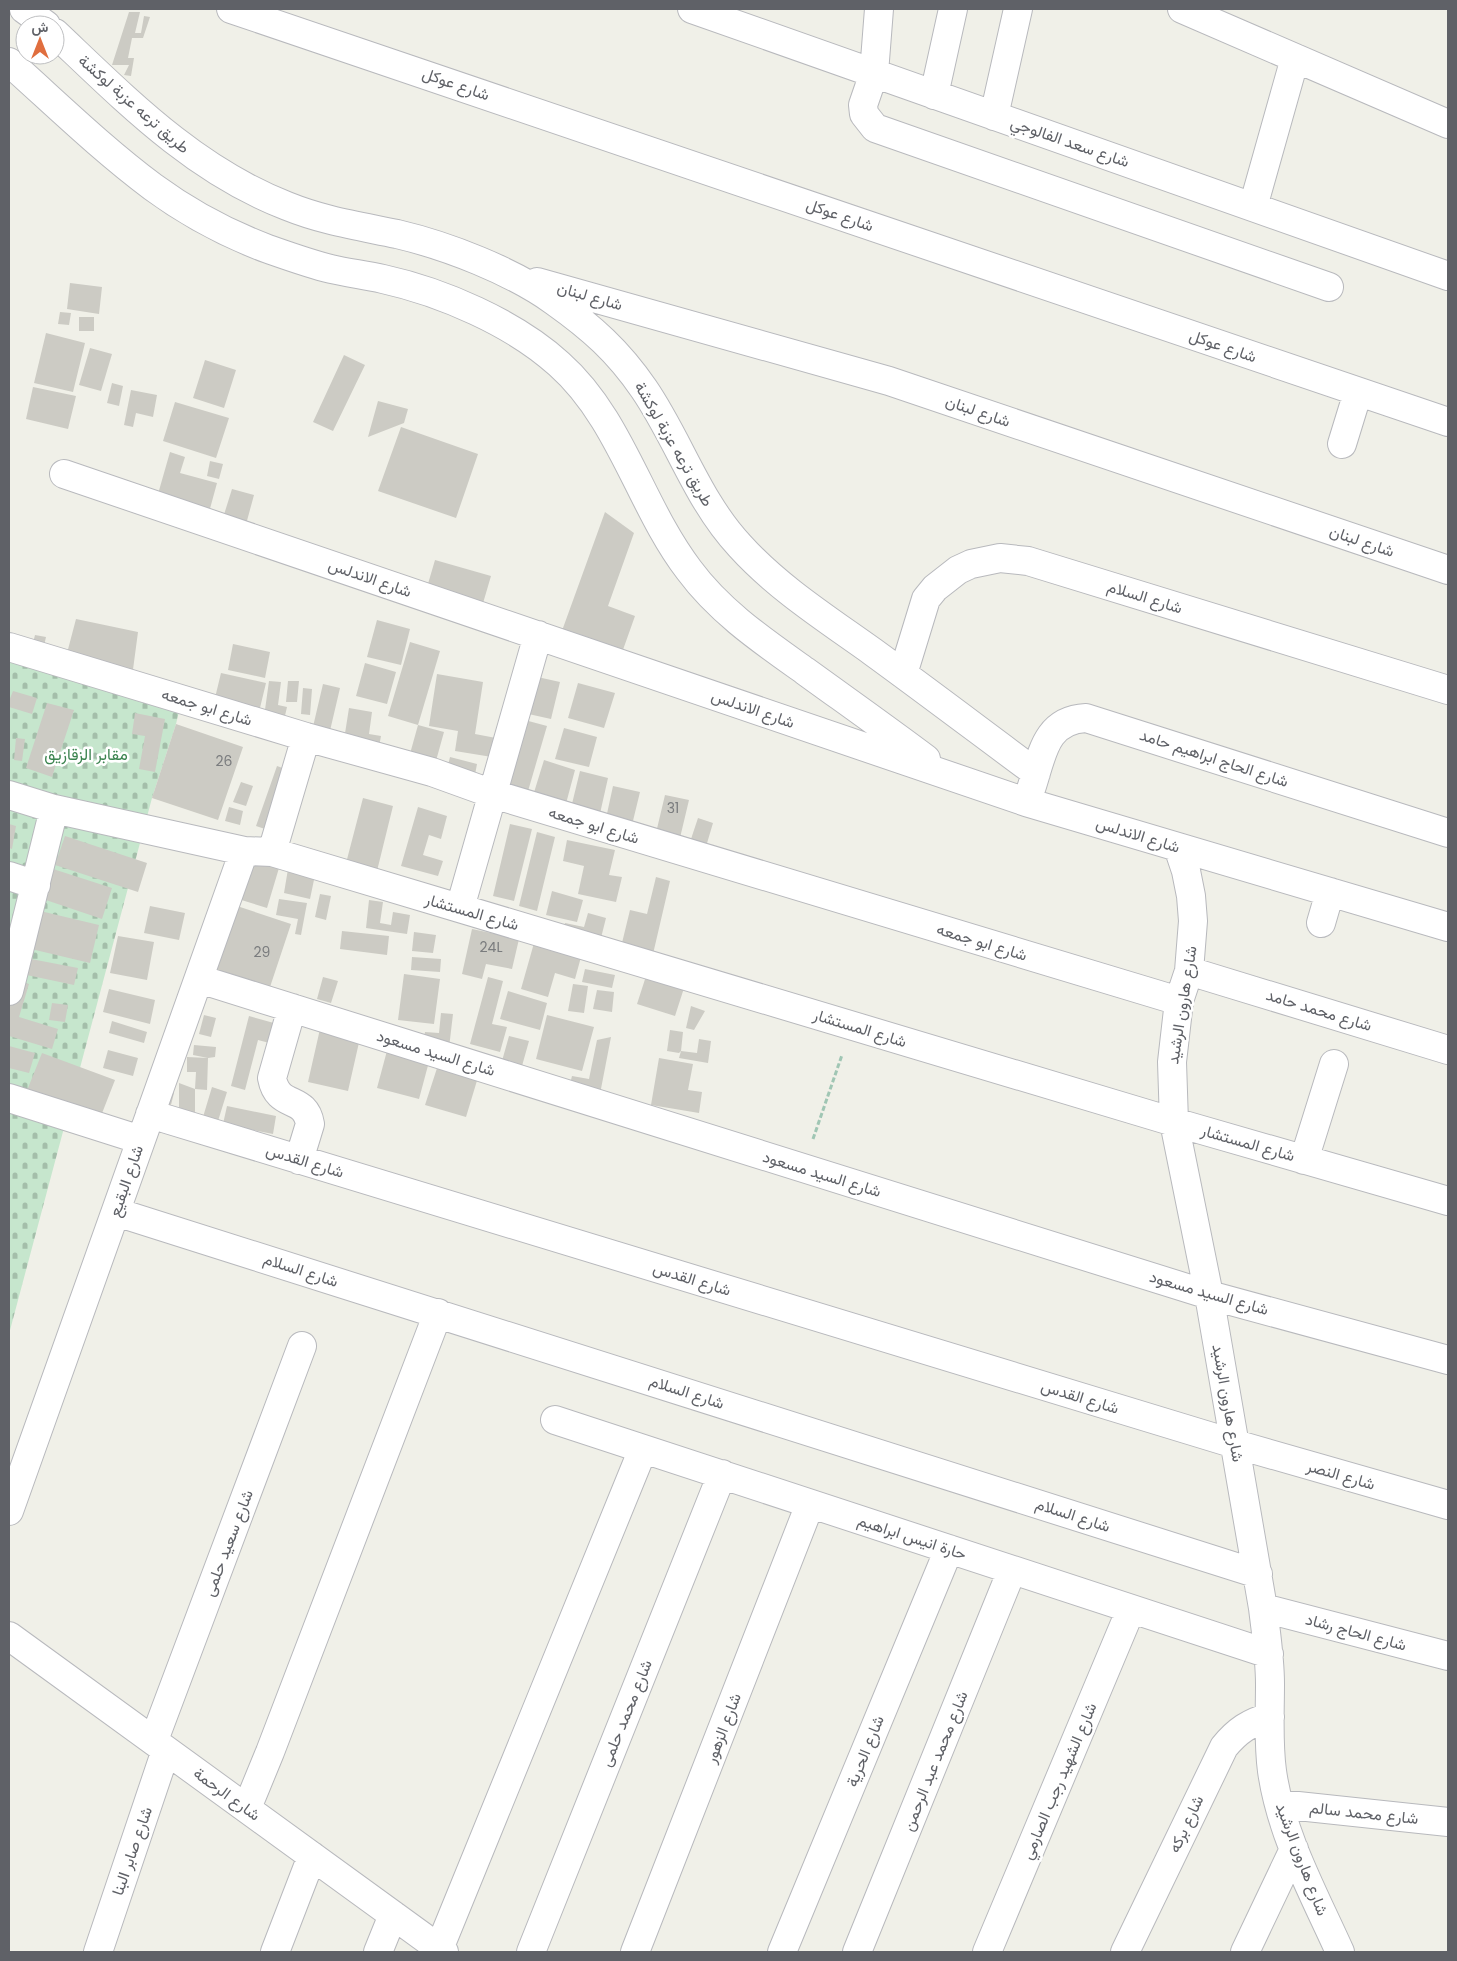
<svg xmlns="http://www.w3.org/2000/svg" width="1457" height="1961" viewBox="0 0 1457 1961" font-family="Poppins,Vazirmatn,sans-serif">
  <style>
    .cemetery { fill: url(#cemetery-stones) }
    .building { fill: #cccbc4 }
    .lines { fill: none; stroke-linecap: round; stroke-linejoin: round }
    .street-casing { stroke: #b8b9bd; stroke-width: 30 }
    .path { stroke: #a0c6b4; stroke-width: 3; stroke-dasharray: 5 2.5; stroke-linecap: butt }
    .street { stroke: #fff; stroke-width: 28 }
    .labels { text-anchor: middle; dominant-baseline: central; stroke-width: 5; stroke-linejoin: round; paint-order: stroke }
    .number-label { font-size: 14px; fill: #7a7c7e }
    .street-label { font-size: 16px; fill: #5f6167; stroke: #fff }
    .park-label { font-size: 16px; fill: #3a834e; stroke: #fff }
  </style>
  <defs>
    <pattern id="cemetery-stones" width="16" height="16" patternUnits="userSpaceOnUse" patternTransform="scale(1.25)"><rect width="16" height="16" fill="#c6e6cd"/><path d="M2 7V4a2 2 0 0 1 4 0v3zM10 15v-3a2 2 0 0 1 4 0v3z" fill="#a4beaa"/></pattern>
  </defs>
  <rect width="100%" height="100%" fill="#f0f0e8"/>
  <path class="cemetery" d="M 9,656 L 182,699 L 176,724 L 152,798 L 9,1334 Z"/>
  <path class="building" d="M 129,12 L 140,12 L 135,33 L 141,33 L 144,16 L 150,17 L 143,38 L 132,38 L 128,58 L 134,58 L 131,76 L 124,75 L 129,65 L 112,65 Z
    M 70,283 L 102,287 L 99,314 L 67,309 Z
    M 60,312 L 71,313 L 69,325 L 58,324 Z
    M 79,317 L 94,317 L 94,331 L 79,331 Z
    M 46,333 L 85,343 L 73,392 L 34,383 Z
    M 90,348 L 112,354 L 101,391 L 79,385 Z
    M 344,355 L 365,365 L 333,431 L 313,422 Z
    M 205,360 L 236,370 L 224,408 L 193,398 Z
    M 112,383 L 123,386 L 119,406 L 107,403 Z
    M 33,387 L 76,396 L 68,429 L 26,419 Z
    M 131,390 L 157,395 L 153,417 L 136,413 L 133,427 L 124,425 Z
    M 378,401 L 408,409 L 404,423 L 368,437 Z
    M 175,402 L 229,418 L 216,458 L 163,441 Z
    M 401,427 L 478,454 L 456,518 L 378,491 Z
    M 170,452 L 185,457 L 180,473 L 217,483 L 208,516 L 156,501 Z
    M 210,461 L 223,464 L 219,479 L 207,476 Z
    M 232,489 L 254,495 L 245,528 L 222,521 Z
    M 605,512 L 634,533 L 608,606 L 635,616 L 619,661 L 559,639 Z
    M 435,560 L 491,576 L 481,610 L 425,594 Z
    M 76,619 L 138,632 L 132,677 L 66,657 Z
    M 377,620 L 410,629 L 401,665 L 367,657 Z
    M 35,635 L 46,637 L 43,650 L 32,647 Z
    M 410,642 L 440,651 L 418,725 L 388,716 Z
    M 233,644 L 270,652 L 265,678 L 228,670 Z
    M 365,663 L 396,672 L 387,704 L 356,696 Z
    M 221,673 L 266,683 L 259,712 L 214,702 Z
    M 437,674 L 483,682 L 475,734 L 496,738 L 492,757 L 455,751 L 458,731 L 429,726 Z
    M 533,676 L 560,682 L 551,719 L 524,713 Z
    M 269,681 L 281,682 L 278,705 L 287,707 L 284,720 L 264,717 Z
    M 288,681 L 299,681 L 297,702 L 286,702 Z
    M 578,683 L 615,693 L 604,728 L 568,718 Z
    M 323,684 L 340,688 L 329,735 L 312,731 Z
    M 303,688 L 312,689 L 310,715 L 301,714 Z
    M 13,691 L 37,698 L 32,714 L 9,707 L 9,701 Z
    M 47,703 L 74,710 L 52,777 L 26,768 Z
    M 349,708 L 372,712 L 369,734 L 381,736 L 378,752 L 343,746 Z
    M 135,713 L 165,719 L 155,772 L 139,769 L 145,736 L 132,734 Z
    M 521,719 L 547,726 L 526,798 L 500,791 Z
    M 176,724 L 243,747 L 218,820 L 152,798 Z
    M 418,725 L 444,732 L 434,768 L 408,761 Z
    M 564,728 L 597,737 L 589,767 L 555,759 Z
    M 16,738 L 25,739 L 22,761 L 14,760 Z
    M 450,757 L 477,764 L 474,780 L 446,773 Z
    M 544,760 L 575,770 L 564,811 L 532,799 Z
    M 277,766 L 288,770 L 268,830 L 256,826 Z
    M 580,771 L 608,778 L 599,818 L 570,812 Z
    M 241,782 L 253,786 L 246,806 L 233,802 Z
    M 613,786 L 640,792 L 631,829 L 605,823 Z
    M 665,795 L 689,800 L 679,842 L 655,837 Z
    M 363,798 L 393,806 L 376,875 L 345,867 Z
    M 229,807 L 243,811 L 240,825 L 225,821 Z
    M 418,807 L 447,816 L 441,839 L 429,835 L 423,855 L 443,861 L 438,876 L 401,866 Z
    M 698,818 L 713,823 L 705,850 L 689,845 Z
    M 9,824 L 16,826 L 12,849 L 9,848 Z
    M 510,824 L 532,829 L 514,901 L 493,896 Z
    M 537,832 L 555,837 L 537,911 L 519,906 Z
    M 65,836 L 147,863 L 138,892 L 55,865 Z
    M 567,840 L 615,850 L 609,875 L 622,877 L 616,902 L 578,894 L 584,866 L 563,861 Z
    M 247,859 L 279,868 L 267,908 L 235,898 Z
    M 50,868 L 112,888 L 102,919 L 40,898 Z
    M 288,869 L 315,875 L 310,899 L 284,893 Z
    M 656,877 L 670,881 L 653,954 L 621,947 L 630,910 L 647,914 Z
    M 552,891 L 583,900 L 577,922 L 546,915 Z
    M 320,894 L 331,896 L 326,920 L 315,917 Z
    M 279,899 L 307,903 L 301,935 L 295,934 L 298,919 L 276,915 Z
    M 369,900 L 383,902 L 380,923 L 391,925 L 393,912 L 410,915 L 407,934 L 366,928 Z
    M 231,904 L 291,924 L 268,993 L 208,973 Z
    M 150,906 L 185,913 L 179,940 L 144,933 Z
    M 36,910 L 99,925 L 90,963 L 27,948 Z
    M 588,913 L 606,918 L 600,942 L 563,933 L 565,923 L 584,927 Z
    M 472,929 L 519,939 L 512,969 L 486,964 L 482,979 L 462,974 Z
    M 342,931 L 389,936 L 387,955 L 340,949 Z
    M 414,932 L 436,935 L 433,953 L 412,951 Z
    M 118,936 L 154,942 L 147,980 L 110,973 Z
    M 534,943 L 581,957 L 575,979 L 555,973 L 548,997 L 521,989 Z
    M 412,957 L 441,959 L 440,972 L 411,970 Z
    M 26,958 L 78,968 L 74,985 L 22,974 Z
    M 585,969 L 615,975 L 612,988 L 582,982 Z
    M 647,973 L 685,985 L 675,1016 L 637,1004 Z
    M 404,974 L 440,979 L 434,1024 L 398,1020 Z
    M 323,977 L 338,981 L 331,1003 L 317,999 Z
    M 488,977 L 503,981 L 492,1024 L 507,1027 L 500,1052 L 470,1044 Z
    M 16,980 L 29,984 L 19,1017 L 58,1029 L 52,1049 L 9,1036 L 9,1005 Z
    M 573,984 L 588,986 L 584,1013 L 568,1011 Z
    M 109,989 L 155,1000 L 150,1024 L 103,1012 Z
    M 597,990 L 614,992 L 612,1012 L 593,1009 Z
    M 508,991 L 547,1003 L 540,1030 L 500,1019 Z
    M 52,1003 L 68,1005 L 65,1022 L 49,1020 Z
    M 691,1006 L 705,1011 L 694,1030 L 686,1028 Z
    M 441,1013 L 453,1014 L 449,1048 L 423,1045 L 425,1032 L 439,1033 Z
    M 204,1015 L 216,1018 L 211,1037 L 199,1034 Z
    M 547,1015 L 594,1027 L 582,1071 L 536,1059 Z
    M 249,1016 L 281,1025 L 277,1045 L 258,1040 L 245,1090 L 231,1086 Z
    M 112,1021 L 147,1032 L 144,1043 L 109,1033 Z
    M 320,1029 L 360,1038 L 348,1091 L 308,1082 Z
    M 670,1030 L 683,1032 L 681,1051 L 679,1053 L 667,1051 Z
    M 509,1036 L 529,1041 L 522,1066 L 502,1061 Z
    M 611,1037 L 600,1094 L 569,1088 L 572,1076 L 589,1079 L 597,1040 Z
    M 699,1039 L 711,1041 L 708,1063 L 679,1058 L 681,1051 L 697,1053 Z
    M 194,1045 L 216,1047 L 215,1057 L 208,1058 L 207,1090 L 195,1089 L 196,1072 L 187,1072 L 187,1057 L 208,1058 L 193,1055 Z
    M 9,1046 L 35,1053 L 29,1073 L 9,1068 Z
    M 388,1047 L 430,1058 L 419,1099 L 377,1088 Z
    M 108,1050 L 138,1058 L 133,1076 L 103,1068 Z
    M 42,1053 L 115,1080 L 99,1121 L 26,1093 Z
    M 659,1058 L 693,1064 L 688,1090 L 702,1092 L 699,1113 L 651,1105 Z
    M 439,1062 L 479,1074 L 466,1117 L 425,1105 Z
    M 179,1083 L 195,1089 L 195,1115 L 179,1115 Z
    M 212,1087 L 227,1092 L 218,1121 L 203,1117 Z
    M 165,1090 L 174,1093 L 170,1109 L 161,1107 Z
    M 227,1106 L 276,1116 L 273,1134 L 223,1124 Z"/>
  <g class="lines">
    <defs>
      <path id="street" d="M 24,9 L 46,25
        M 231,9 L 1448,422
        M 692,9 L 1448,276
        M 879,9 L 874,73 L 863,105 L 864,114 L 875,128 L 1329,287
        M 1182,9 L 1448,124
        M 55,33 C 127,101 194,170 287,206 C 324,221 359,226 397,234 C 448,246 512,271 554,301 C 592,328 618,351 644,389 C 679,440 697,500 740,546 C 778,588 827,619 873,652 C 928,692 982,733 1036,773
        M 9,62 C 56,104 102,149 153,187 C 187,212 228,234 268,249 C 288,256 310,264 331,269 C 348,273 366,275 383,279 C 442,292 514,323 559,364 C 621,419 640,506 689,570 C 720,612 763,641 805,671 C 845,700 886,729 926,759
        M 934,95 L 953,9
        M 994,116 L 1018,9
        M 1253,207 L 1295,58
        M 537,282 L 889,381 L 1448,570
        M 1342,444 L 1358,392
        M 64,474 L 1026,802 L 1448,927
        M 9,647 L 306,737 L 432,772 L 493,794 L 1179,1001
        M 903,674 L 926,599 L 935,588 L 958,570 L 971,564 L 1000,558 L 1028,561 L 1448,690
        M 1031,789 C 1042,757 1044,720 1086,718 L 1448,833
        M 9,795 L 54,809 L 9,991
        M 54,809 L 244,851 L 272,852 L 1174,1122 L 1448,1201
        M 1178,847 L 1186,871 L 1191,896 L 1193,921 L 1189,971 L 1179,1001 L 1172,1062 L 1174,1122 L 1209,1295 L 1263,1608 C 1266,1634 1270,1658 1270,1684 C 1270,1713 1268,1742 1272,1771 C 1281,1835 1314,1894 1340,1952
        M 272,852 L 306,737
        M 9,876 L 36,885
        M 460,908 L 538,635
        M 1321,923 L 1330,892
        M 1189,971 L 1448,1050
        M 199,979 L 1209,1295 L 1448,1360
        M 292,1008 L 272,1078 C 278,1110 305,1094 310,1124 L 299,1160
        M 9,1098 L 141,1140
        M 150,1114 L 1235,1444 L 1448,1505
        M 1304,1160 L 1334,1064
        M 116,1212 L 1258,1574
        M 555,1420 L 1269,1654
        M 9,1511 L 244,851
        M 1263,1608 L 1448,1656
        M 9,1636 L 444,1952
        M 154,1740 L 302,1346
        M 1279,1804 L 1448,1822
        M 247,1808 L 270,1752 L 438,1313
        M 439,1949 L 643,1449
        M 98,1952 L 166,1750
        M 275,1952 L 312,1856
        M 378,1952 L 393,1915
        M 531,1952 L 722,1474
        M 635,1952 L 810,1504
        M 782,1952 L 949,1549
        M 857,1952 L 1012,1570
        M 987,1952 L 1131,1609
        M 1125,1952 L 1224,1747 C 1237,1731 1250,1722 1270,1717
        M 1245,1952 L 1294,1849"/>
    </defs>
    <use href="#street" class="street-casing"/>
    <path class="path" d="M 813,1139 L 842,1055"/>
    <use href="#street" class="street"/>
  </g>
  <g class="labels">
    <g class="number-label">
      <text x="224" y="761">26</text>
      <text x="673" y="808">31</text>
      <text x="491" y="947">24L</text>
      <text x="262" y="952">29</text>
    </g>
    <g class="street-label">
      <text transform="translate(456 84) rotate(19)">شارع عوكل</text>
      <text transform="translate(134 104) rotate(41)">طريق ترعه عزبة لوكشة</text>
      <text transform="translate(1070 142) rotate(19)">شارع سعد الفالوجي</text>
      <text transform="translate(840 215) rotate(19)">شارع عوكل</text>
      <text transform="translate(590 296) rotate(16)">شارع لبنان</text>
      <text transform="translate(1223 346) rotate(19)">شارع عوكل</text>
      <text transform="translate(978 411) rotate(19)">شارع لبنان</text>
      <text transform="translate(674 444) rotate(60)">طريق ترعه عزبة لوكشة</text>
      <text transform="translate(1362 541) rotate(19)">شارع لبنان</text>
      <text transform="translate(370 578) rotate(19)">شارع الاندلس</text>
      <text transform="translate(1145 597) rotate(17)">شارع السلام</text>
      <text transform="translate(207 707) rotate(17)">شارع ابو جمعه</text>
      <text transform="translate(753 709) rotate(19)">شارع الاندلس</text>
      <text transform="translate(1214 758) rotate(18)">شارع الحاج ابراهيم حامد</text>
      <text transform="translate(594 825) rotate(17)">شارع ابو جمعه</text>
      <text transform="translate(1138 835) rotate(17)">شارع الاندلس</text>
      <text transform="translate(472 912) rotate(16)">شارع المستشار</text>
      <text transform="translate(982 942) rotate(17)">شارع ابو جمعه</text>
      <text transform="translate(1182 1005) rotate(-81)">شارع هارون الرشيد</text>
      <text transform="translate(1319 1010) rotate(17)">شارع محمد حامد</text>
      <text transform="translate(860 1028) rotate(17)">شارع المستشار</text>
      <text transform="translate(436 1053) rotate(17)">شارع السيد مسعود</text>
      <text transform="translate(1248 1143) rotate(16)">شارع المستشار</text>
      <text transform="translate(305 1161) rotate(17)">شارع القدس</text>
      <text transform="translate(822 1174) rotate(17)">شارع السيد مسعود</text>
      <text transform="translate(126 1181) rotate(-71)">شارع البقيع</text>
      <text transform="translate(301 1270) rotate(18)">شارع السلام</text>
      <text transform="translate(692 1279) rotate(17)">شارع القدس</text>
      <text transform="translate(1209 1293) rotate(16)">شارع السيد مسعود</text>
      <text transform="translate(687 1392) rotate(18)">شارع السلام</text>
      <text transform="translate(1080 1397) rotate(17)">شارع القدس</text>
      <text transform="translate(1228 1403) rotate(80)">شارع هارون الرشيد</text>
      <text transform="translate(1341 1475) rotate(16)">شارع النصر</text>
      <text transform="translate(1073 1515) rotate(18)">شارع السلام</text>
      <text transform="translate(912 1537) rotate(18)">حارة انيس ابراهيم</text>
      <text transform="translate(228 1543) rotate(-69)">شارع سعيد حلمى</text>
      <text transform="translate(1356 1632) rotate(15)">شارع الحاج رشاد</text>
      <text transform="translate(626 1713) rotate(-68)">شارع محمد حلمى</text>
      <text transform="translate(723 1728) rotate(-69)">شارع الزهور</text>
      <text transform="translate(865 1751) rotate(-68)">شارع الحرية</text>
      <text transform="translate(935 1761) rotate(-68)">شارع محمد عبد الرحمن</text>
      <text transform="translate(1059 1781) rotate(-67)">شارع الشهيد رجب الصارمي</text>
      <text transform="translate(227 1794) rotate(36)">شارع الرحمة</text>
      <text transform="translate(1364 1813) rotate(6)">شارع محمد سالم</text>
      <text transform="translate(1186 1824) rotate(-65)">شارع بركه</text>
      <text transform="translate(132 1851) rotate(-71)">شارع صابر البنا</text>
      <text transform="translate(1302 1859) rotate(69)">شارع هارون الرشيد</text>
    </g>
    <g class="park-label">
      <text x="86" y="754">مقابر الزقازيق</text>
    </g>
  </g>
  <rect width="1457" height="1961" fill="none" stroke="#5f6167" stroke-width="20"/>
  <g transform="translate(40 40)"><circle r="24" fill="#ffffff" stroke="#bfc0c2"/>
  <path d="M0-4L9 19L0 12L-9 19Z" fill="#e06e3e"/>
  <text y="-8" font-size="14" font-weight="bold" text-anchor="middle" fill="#5f6167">ش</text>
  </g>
</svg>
